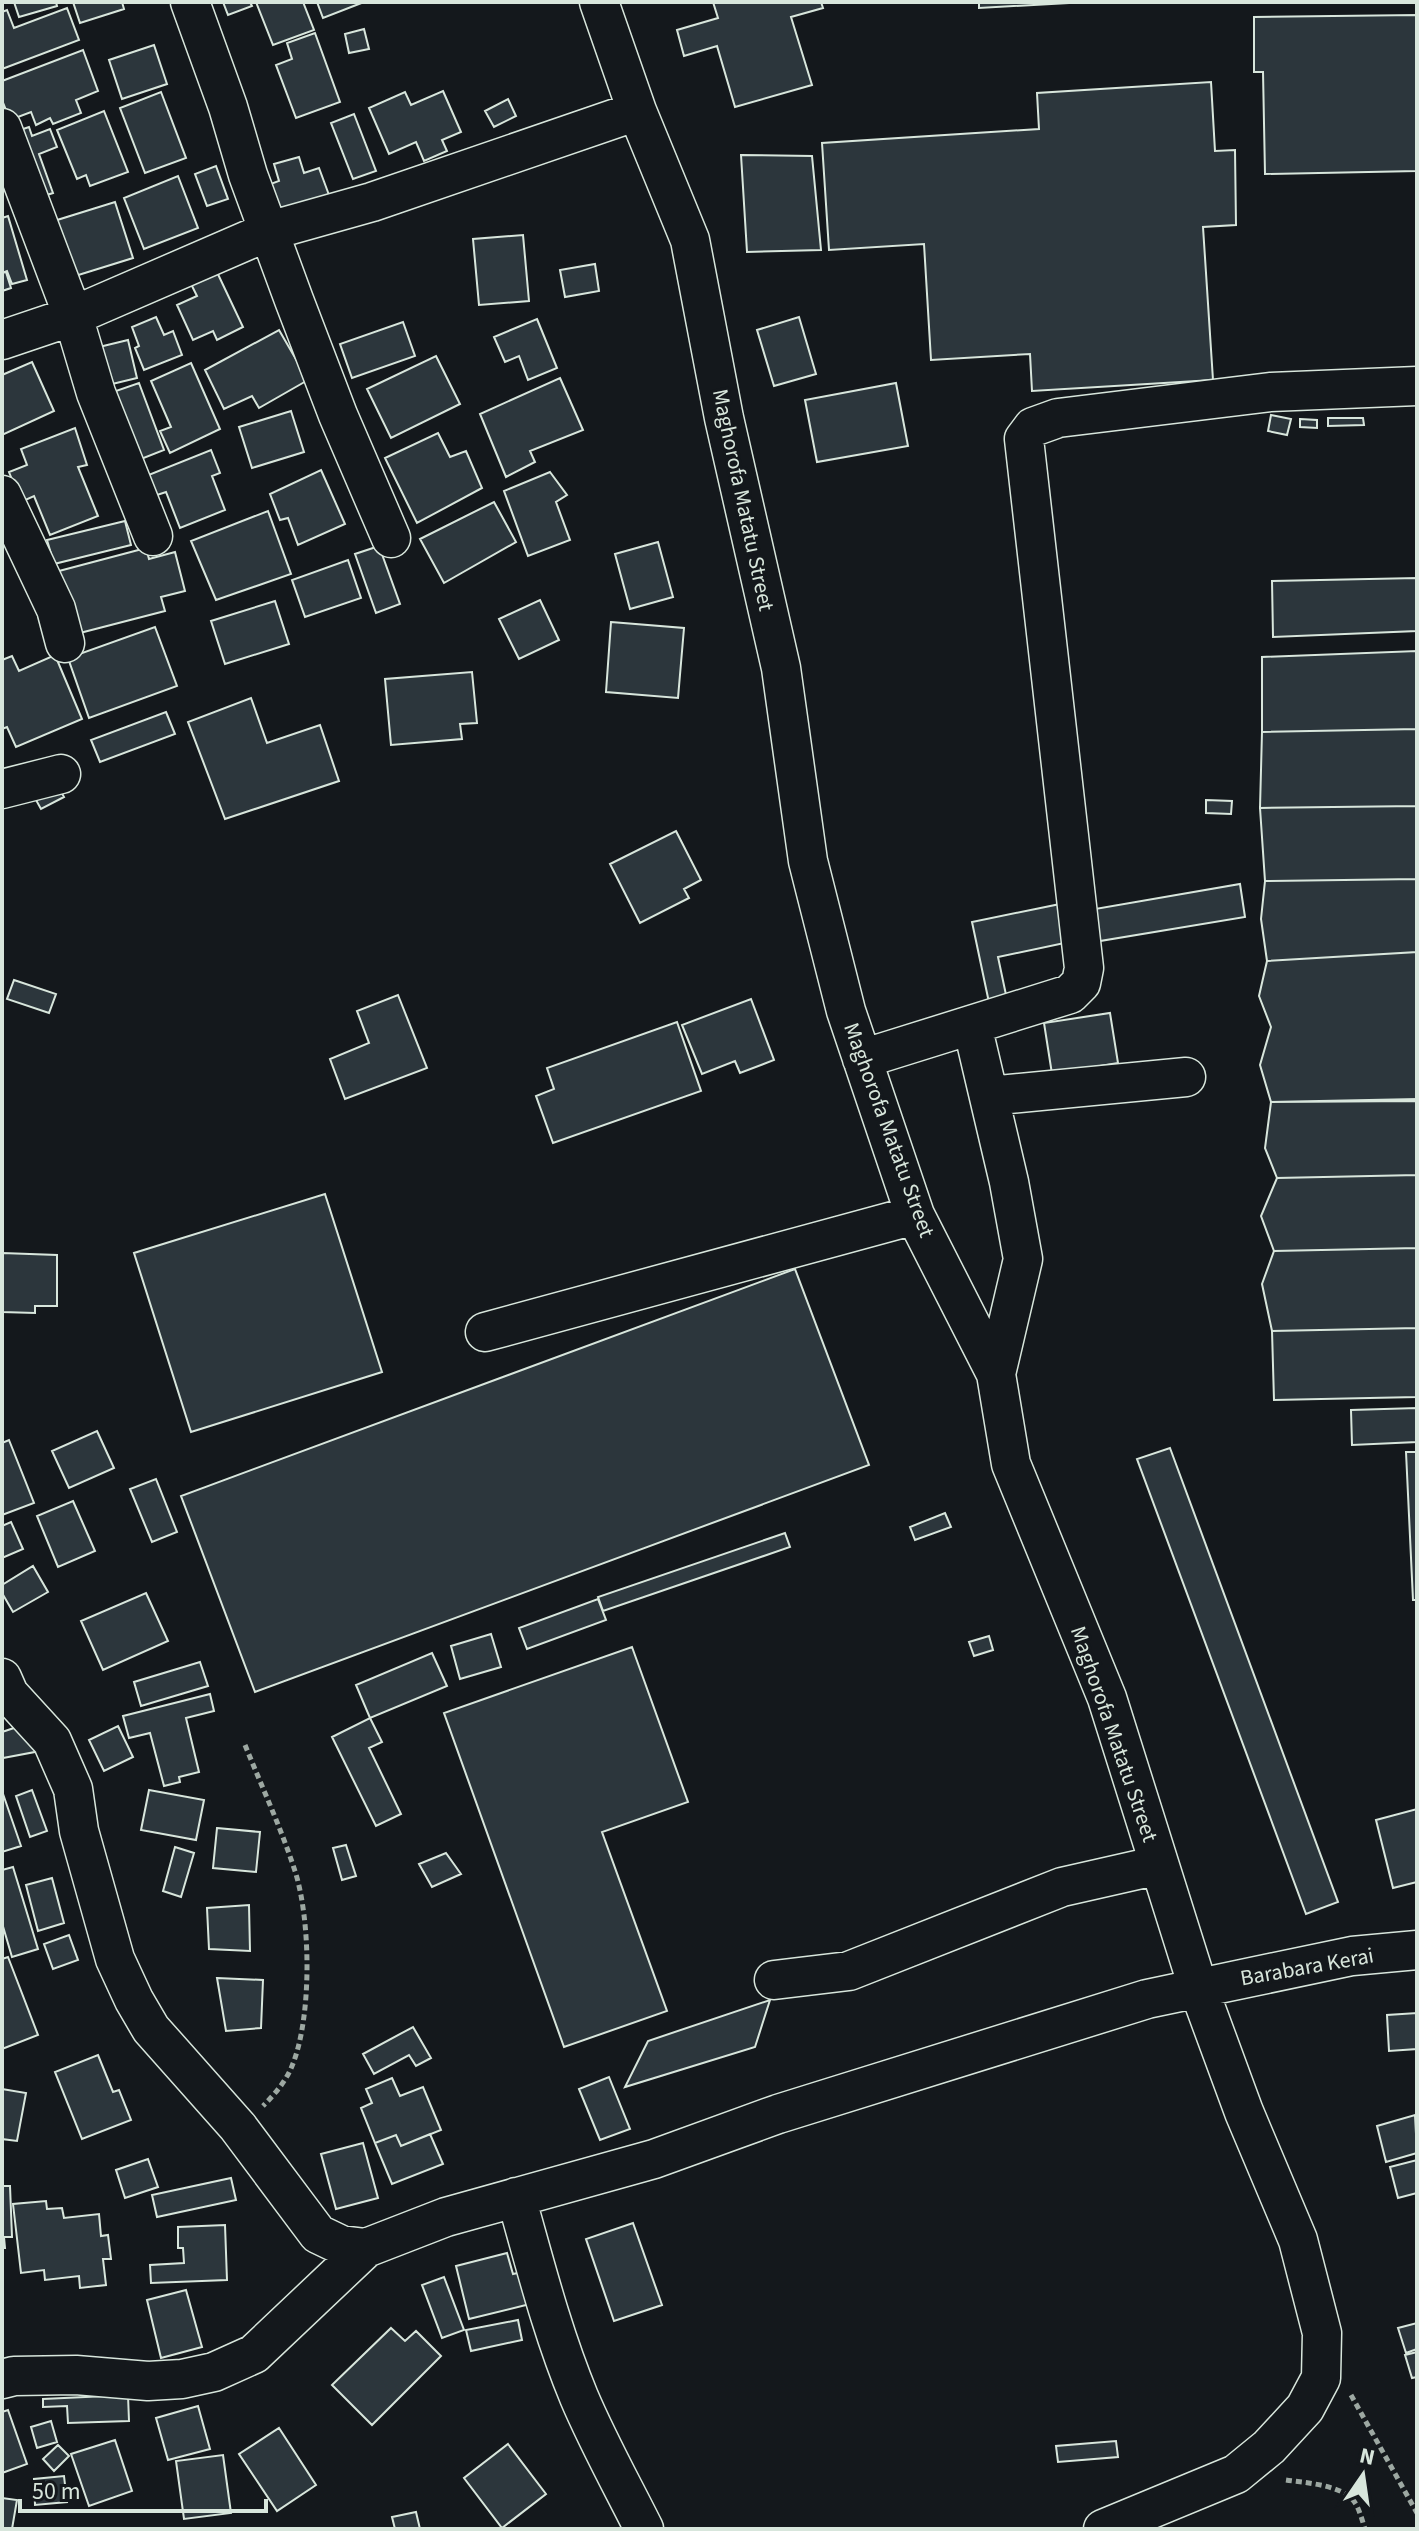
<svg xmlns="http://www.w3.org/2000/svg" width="1419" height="2531" viewBox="0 0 1419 2531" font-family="'Source Sans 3',sans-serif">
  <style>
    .building { fill: #2c363c; stroke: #d8e6dc; stroke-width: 2 }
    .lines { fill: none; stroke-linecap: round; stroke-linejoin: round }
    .minor-casing { stroke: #d8e6dc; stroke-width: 41 }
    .path { stroke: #9da8a2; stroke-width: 5; stroke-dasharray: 6 4; stroke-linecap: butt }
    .minor { stroke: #14181c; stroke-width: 38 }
    .labels { text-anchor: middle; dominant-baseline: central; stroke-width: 6; stroke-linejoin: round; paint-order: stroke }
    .street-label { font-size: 22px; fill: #d8e6dc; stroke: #14181c }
  </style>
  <rect width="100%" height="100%" fill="#14181c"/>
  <path class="building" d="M 14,2 L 56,2 L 57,6 L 19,17 Z
    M 73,2 L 122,2 L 124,9 L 80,23 Z
    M 223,2 L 250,2 L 252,6 L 228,15 Z
    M 256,2 L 303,2 L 314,30 L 273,45 Z
    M 317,2 L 364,2 L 323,18 Z
    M 713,2 L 821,2 L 823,8 L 791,17 L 812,85 L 735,107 L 717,46 L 684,56 L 677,30 L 718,18 Z
    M 979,2 L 1087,2 L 979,8 Z
    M 67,8 L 79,40 L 2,69 L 2,12 L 7,10 L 14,28 Z
    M 1417,15 L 1417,171 L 1265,174 L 1263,72 L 1254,72 L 1254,17 Z
    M 364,29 L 369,49 L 349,53 L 345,34 Z
    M 315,33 L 340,102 L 296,118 L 276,65 L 292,59 L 287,43 Z
    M 154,45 L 167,84 L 122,99 L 109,60 Z
    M 83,50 L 98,91 L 76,100 L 81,113 L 53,124 L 50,118 L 36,125 L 31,112 L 10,120 L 2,100 L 2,81 Z
    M 1211,82 L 1215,151 L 1235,150 L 1236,225 L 1203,227 L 1213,380 L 1032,391 L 1030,354 L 931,360 L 924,244 L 829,250 L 822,143 L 1039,129 L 1037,93 Z
    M 443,91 L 461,132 L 442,140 L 447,151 L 424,161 L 416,142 L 389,154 L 369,108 L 405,92 L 411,105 Z
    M 161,92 L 186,158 L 145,173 L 120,108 Z
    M 508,99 L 516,116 L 494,127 L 485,111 Z
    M 104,111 L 128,172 L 90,186 L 86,175 L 77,179 L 57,130 Z
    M 354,114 L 376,171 L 353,179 L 331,123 Z
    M 29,127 L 32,136 L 50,129 L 57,147 L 39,154 L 53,193 L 31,200 L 8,134 Z
    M 741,155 L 812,156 L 821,250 L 747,252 Z
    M 299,157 L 304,173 L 319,168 L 329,195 L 274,213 L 265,186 L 279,181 L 274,164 Z
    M 216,166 L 228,199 L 207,206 L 195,174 Z
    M 178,176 L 198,228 L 144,249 L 124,198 Z
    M 115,202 L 133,258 L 72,277 L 54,221 Z
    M 8,216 L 27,280 L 12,284 L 7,271 L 2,273 L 2,218 Z
    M 523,235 L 529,301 L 479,305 L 473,239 Z
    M 595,264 L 599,291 L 565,297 L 560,270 Z
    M 216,270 L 243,327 L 217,340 L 213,331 L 193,340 L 177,305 L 197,296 L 190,282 Z
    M 6,272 L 11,288 L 2,291 L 2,273 Z
    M 156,317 L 164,335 L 173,331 L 182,355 L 144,370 L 135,348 L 139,346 L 132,327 Z
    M 799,317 L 816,374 L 774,386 L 757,330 Z
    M 537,319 L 557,368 L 528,380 L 519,356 L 505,362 L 494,337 Z
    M 403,322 L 415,356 L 352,378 L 340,344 Z
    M 279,330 L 308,380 L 259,408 L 252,396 L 224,409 L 205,370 Z
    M 128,340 L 137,378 L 108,385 L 99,347 Z
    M 436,356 L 460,404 L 391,438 L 367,389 Z
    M 32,362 L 54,411 L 2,435 L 2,375 Z
    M 191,363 L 220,429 L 170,453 L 160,431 L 171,427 L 151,381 Z
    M 560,378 L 583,430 L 530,451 L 535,462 L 506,477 L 480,414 Z
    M 139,383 L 164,450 L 136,461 L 110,393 Z
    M 896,383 L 908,446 L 817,462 L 805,400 Z
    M 291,411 L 304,452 L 252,468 L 239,427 Z
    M 1271,415 L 1291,419 L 1287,435 L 1268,431 Z
    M 1328,418 L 1363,418 L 1364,425 L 1328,426 Z
    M 1300,419 L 1317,420 L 1317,428 L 1300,427 Z
    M 75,428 L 87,465 L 78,467 L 98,516 L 50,535 L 34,496 L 21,502 L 9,472 L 27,465 L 21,449 Z
    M 438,433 L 450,457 L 466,451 L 482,488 L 417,523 L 385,458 Z
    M 211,450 L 220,473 L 212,476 L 225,510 L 180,528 L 166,492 L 154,496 L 146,476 Z
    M 321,470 L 345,524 L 298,545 L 288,518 L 280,520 L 270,494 Z
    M 550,472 L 567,495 L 556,502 L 570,540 L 528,556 L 504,491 Z
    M 494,502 L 516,542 L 444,583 L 420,539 Z
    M 268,511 L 291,574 L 216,600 L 191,541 Z
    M 125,521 L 131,545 L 54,564 L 47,540 Z
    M 658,542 L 673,597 L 630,609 L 615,554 Z
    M 379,546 L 400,604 L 376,613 L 355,554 Z
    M 146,548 L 149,559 L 175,552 L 185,591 L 161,597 L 165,611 L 76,634 L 59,571 Z
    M 348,560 L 361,598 L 305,617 L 292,580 Z
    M 1417,578 L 1417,631 L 1273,637 L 1272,581 Z
    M 540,600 L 559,640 L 519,659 L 499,619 Z
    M 275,601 L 289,644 L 225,664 L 211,621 Z
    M 611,622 L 684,628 L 678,698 L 606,692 Z
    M 155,627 L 177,686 L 89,718 L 68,658 Z
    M 1417,651 L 1417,729 L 1262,732 L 1262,657 Z
    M 55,655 L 82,719 L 16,747 L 7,727 L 2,729 L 2,660 L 12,656 L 19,671 Z
    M 472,672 L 477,723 L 460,724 L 462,739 L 391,745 L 385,679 Z
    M 251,698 L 267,743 L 320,725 L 339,781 L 225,819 L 188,722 Z
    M 166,712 L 175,734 L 100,762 L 91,740 Z
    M 1417,729 L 1417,806 L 1260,808 L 1262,732 Z
    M 54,779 L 64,797 L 41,809 L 31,791 Z
    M 1206,800 L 1232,801 L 1231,814 L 1206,813 Z
    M 1417,806 L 1417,879 L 1265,881 L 1260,808 Z
    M 676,831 L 701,880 L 684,889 L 689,898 L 640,923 L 610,864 Z
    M 1417,879 L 1417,952 L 1267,961 L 1261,919 L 1265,881 Z
    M 1240,884 L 1245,917 L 1100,941 L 1095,909 Z
    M 1065,903 L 1074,941 L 998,957 L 1009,1009 L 991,1012 L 972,922 Z
    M 1417,952 L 1417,1101 L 1271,1102 L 1260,1065 L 1271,1027 L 1259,996 L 1267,961 Z
    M 14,980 L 56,994 L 49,1013 L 7,999 Z
    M 398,995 L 427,1068 L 345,1099 L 330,1059 L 369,1043 L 357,1011 Z
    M 751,999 L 774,1060 L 740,1073 L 735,1061 L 702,1074 L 682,1025 Z
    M 1110,1013 L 1118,1063 L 1052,1074 L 1044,1023 Z
    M 677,1022 L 701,1091 L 553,1143 L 536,1096 L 554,1089 L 547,1068 Z
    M 1417,1099 L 1417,1175 L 1277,1178 L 1265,1148 L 1271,1102 Z
    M 1417,1175 L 1417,1248 L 1274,1251 L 1261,1216 L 1277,1178 Z
    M 325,1194 L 382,1372 L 191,1432 L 134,1253 Z
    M 1417,1248 L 1417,1328 L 1272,1331 L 1262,1284 L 1274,1251 Z
    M 2,1253 L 57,1255 L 57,1306 L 35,1306 L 35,1313 L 2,1312 Z
    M 795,1269 L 869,1465 L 255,1692 L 181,1496 Z
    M 1417,1328 L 1417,1397 L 1274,1400 L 1272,1331 Z
    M 1417,1408 L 1417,1442 L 1352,1445 L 1351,1410 Z
    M 97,1431 L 114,1468 L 69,1488 L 52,1451 Z
    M 9,1440 L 34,1503 L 2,1515 L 2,1443 Z
    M 1170,1448 L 1338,1902 L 1306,1914 L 1137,1459 Z
    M 1406,1452 L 1417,1452 L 1417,1600 L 1413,1600 Z
    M 156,1479 L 177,1532 L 152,1542 L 130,1489 Z
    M 73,1501 L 95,1551 L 58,1567 L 37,1516 Z
    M 945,1513 L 951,1527 L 915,1540 L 910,1527 Z
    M 11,1522 L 23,1549 L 2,1558 L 2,1526 Z
    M 785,1533 L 790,1547 L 603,1611 L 598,1597 Z
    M 33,1566 L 48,1592 L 13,1612 L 2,1593 L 2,1585 Z
    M 146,1593 L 168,1641 L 103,1670 L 81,1621 Z
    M 598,1599 L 606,1620 L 527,1649 L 519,1628 Z
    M 491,1634 L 501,1667 L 460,1679 L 451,1646 Z
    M 989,1636 L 993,1650 L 974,1656 L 969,1642 Z
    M 632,1647 L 688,1802 L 602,1832 L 667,2011 L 564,2047 L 444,1713 Z
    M 432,1653 L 447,1686 L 370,1718 L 356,1685 Z
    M 200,1662 L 208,1686 L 141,1706 L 134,1682 Z
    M 210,1694 L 214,1711 L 186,1718 L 199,1772 L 179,1777 L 180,1782 L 164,1786 L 150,1733 L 129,1738 L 123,1716 Z
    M 370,1718 L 382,1742 L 369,1748 L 401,1814 L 376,1826 L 332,1737 Z
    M 118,1726 L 133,1757 L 104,1771 L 89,1740 Z
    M 17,1727 L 40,1751 L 3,1758 L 2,1732 Z
    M 32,1790 L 47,1831 L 30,1837 L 16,1796 Z
    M 149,1790 L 204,1800 L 196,1840 L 141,1830 Z
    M 2,1791 L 21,1846 L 2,1852 Z
    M 1417,1809 L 1417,1882 L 1393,1888 L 1376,1820 Z
    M 217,1828 L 260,1832 L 256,1872 L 213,1868 Z
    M 346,1845 L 356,1876 L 342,1880 L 333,1848 Z
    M 175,1847 L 194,1853 L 181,1897 L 163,1891 Z
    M 446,1853 L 461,1874 L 432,1887 L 419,1864 Z
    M 13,1867 L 38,1949 L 12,1957 L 2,1923 L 2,1870 Z
    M 52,1878 L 64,1923 L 38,1931 L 26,1885 Z
    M 249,1905 L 250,1951 L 209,1949 L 207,1908 Z
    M 69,1935 L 78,1960 L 53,1969 L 44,1944 Z
    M 8,1957 L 38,2035 L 2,2049 L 2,1959 Z
    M 217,1978 L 263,1980 L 261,2028 L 226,2031 Z
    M 770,2000 L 755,2047 L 625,2087 L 648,2041 Z
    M 1417,2013 L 1417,2049 L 1389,2051 L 1387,2015 Z
    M 413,2027 L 431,2058 L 416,2066 L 409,2055 L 374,2074 L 363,2054 Z
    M 98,2055 L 113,2092 L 119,2090 L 131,2120 L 82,2139 L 55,2072 Z
    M 609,2077 L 630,2129 L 600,2140 L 579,2089 Z
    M 392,2078 L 400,2096 L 423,2087 L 441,2130 L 401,2146 L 396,2135 L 375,2143 L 361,2108 L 372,2103 L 366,2089 Z
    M 2,2089 L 26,2093 L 17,2141 L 2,2139 Z
    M 1415,2115 L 1417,2153 L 1386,2162 L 1377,2126 Z
    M 430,2134 L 443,2164 L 392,2184 L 375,2143 L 396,2135 L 401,2146 Z
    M 363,2143 L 378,2198 L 336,2209 L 321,2154 Z
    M 148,2159 L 158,2187 L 125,2198 L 116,2170 Z
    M 1417,2160 L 1417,2193 L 1398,2198 L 1390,2167 Z
    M 231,2178 L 236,2200 L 157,2217 L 152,2195 Z
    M 2,2186 L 10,2186 L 12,2237 L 4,2237 L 5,2248 L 2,2248 Z
    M 46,2201 L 47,2209 L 62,2208 L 64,2218 L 99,2214 L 101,2236 L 108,2235 L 111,2259 L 103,2259 L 106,2285 L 80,2288 L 79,2276 L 45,2280 L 44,2270 L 21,2273 L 13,2204 Z
    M 633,2223 L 662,2305 L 614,2321 L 586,2239 Z
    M 225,2225 L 227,2280 L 151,2283 L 150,2265 L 184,2263 L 183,2248 L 178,2248 L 178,2227 Z
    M 507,2253 L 513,2274 L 522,2272 L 530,2304 L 469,2319 L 456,2266 Z
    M 444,2277 L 464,2330 L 442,2338 L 422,2285 Z
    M 186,2290 L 202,2347 L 161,2358 L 147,2300 Z
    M 518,2320 L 522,2340 L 471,2351 L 466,2330 Z
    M 1417,2323 L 1417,2349 L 1406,2353 L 1398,2328 Z
    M 391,2328 L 405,2341 L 416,2331 L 441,2356 L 372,2425 L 332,2385 Z
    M 1417,2352 L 1417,2377 L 1412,2378 L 1405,2355 Z
    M 128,2395 L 129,2421 L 68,2423 L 67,2406 L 43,2407 L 43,2399 Z
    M 198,2406 L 210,2449 L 168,2460 L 156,2418 Z
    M 8,2410 L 27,2464 L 2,2473 L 2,2412 Z
    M 51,2421 L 57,2442 L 37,2448 L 31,2427 Z
    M 279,2428 L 316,2485 L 277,2511 L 239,2454 Z
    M 115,2440 L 132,2491 L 89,2506 L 71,2454 Z
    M 1116,2441 L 1118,2457 L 1058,2462 L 1056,2446 Z
    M 508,2444 L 546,2494 L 502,2528 L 464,2478 Z
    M 58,2445 L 69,2456 L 54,2471 L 43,2459 Z
    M 223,2455 L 231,2513 L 184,2519 L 176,2461 Z
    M 64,2476 L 67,2502 L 35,2505 L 34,2479 Z
    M 2,2498 L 17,2500 L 12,2529 L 2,2529 Z
    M 416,2512 L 420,2529 L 395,2529 L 392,2517 Z"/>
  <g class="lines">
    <defs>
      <path id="minor" d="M 190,2 L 228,107 L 248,175 L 294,300 L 338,415 L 391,538
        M 599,2 L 637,111 L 690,240 L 724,418 L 781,668 L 808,861 L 846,1011 L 915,1215 L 996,1374 L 1011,1464 L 1107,1698 L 1198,1987 L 1244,2112 L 1298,2240 L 1322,2333 L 1321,2378 L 1305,2408 L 1269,2447 L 1236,2474 L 1103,2529
        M 2,128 L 73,316 L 96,393 L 153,536
        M 2,340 L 73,316 L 269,231 L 372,202 L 637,111
        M 2,495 L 56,609 L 65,643
        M 2,789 L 61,774
        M 972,1025 L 1009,1182 L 1023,1259 L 996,1374
        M 862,1059 L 1070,994 L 1081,983 L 1084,968 L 1024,439 L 1033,427 L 1058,418 L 1270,392 L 1417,386
        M 989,1096 L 1186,1077
        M 485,1332 L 915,1215
        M 2,1678 L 9,1694 L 52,1741 L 73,1789 L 79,1831 L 115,1959 L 134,2000 L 151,2029 L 238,2127 L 318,2234 L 341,2245 L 366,2248
        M 774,1980 L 849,1971 L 1062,1887 L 1159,1865
        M 516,2197 C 535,2264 552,2332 579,2397 C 598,2442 622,2485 644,2529
        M 2,2379 L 14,2376 L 76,2375 L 148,2381 L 182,2379 L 214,2372 L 254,2354 L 366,2248 L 446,2217 L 654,2159 L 778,2114 L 1147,1999 L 1352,1956 L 1417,1950"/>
    </defs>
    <use href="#minor" class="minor-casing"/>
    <path class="path" d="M 245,1745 C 262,1787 281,1828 295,1871 C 311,1921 312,2018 292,2066 C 286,2081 275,2094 263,2106
      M 1351,2395 L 1417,2513
      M 1286,2480 C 1305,2483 1338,2484 1353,2500 C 1359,2507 1362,2520 1365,2529"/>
    <use href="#minor" class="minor"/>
  </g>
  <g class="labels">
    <g class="street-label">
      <text transform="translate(743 500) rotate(78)">Maghorofa Matatu Street</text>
      <text transform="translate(889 1130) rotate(70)">Maghorofa Matatu Street</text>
      <text transform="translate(1114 1734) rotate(71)">Maghorofa Matatu Street</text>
      <text transform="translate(1307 1967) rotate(-10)">Barabara Kerai</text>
    </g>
  </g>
  <rect width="1419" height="2531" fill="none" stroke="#d8e6dc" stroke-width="8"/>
  <g transform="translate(1363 2475) rotate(13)" stroke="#14181c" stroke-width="6" paint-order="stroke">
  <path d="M0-6L14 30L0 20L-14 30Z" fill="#d8e6dc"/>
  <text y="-12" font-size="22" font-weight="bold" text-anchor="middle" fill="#d8e6dc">N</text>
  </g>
  <path d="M20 2499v12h246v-12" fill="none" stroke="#d8e6dc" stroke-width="4"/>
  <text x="32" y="2499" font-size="24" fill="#d8e6dc" stroke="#14181c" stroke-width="6" paint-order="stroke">50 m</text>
</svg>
